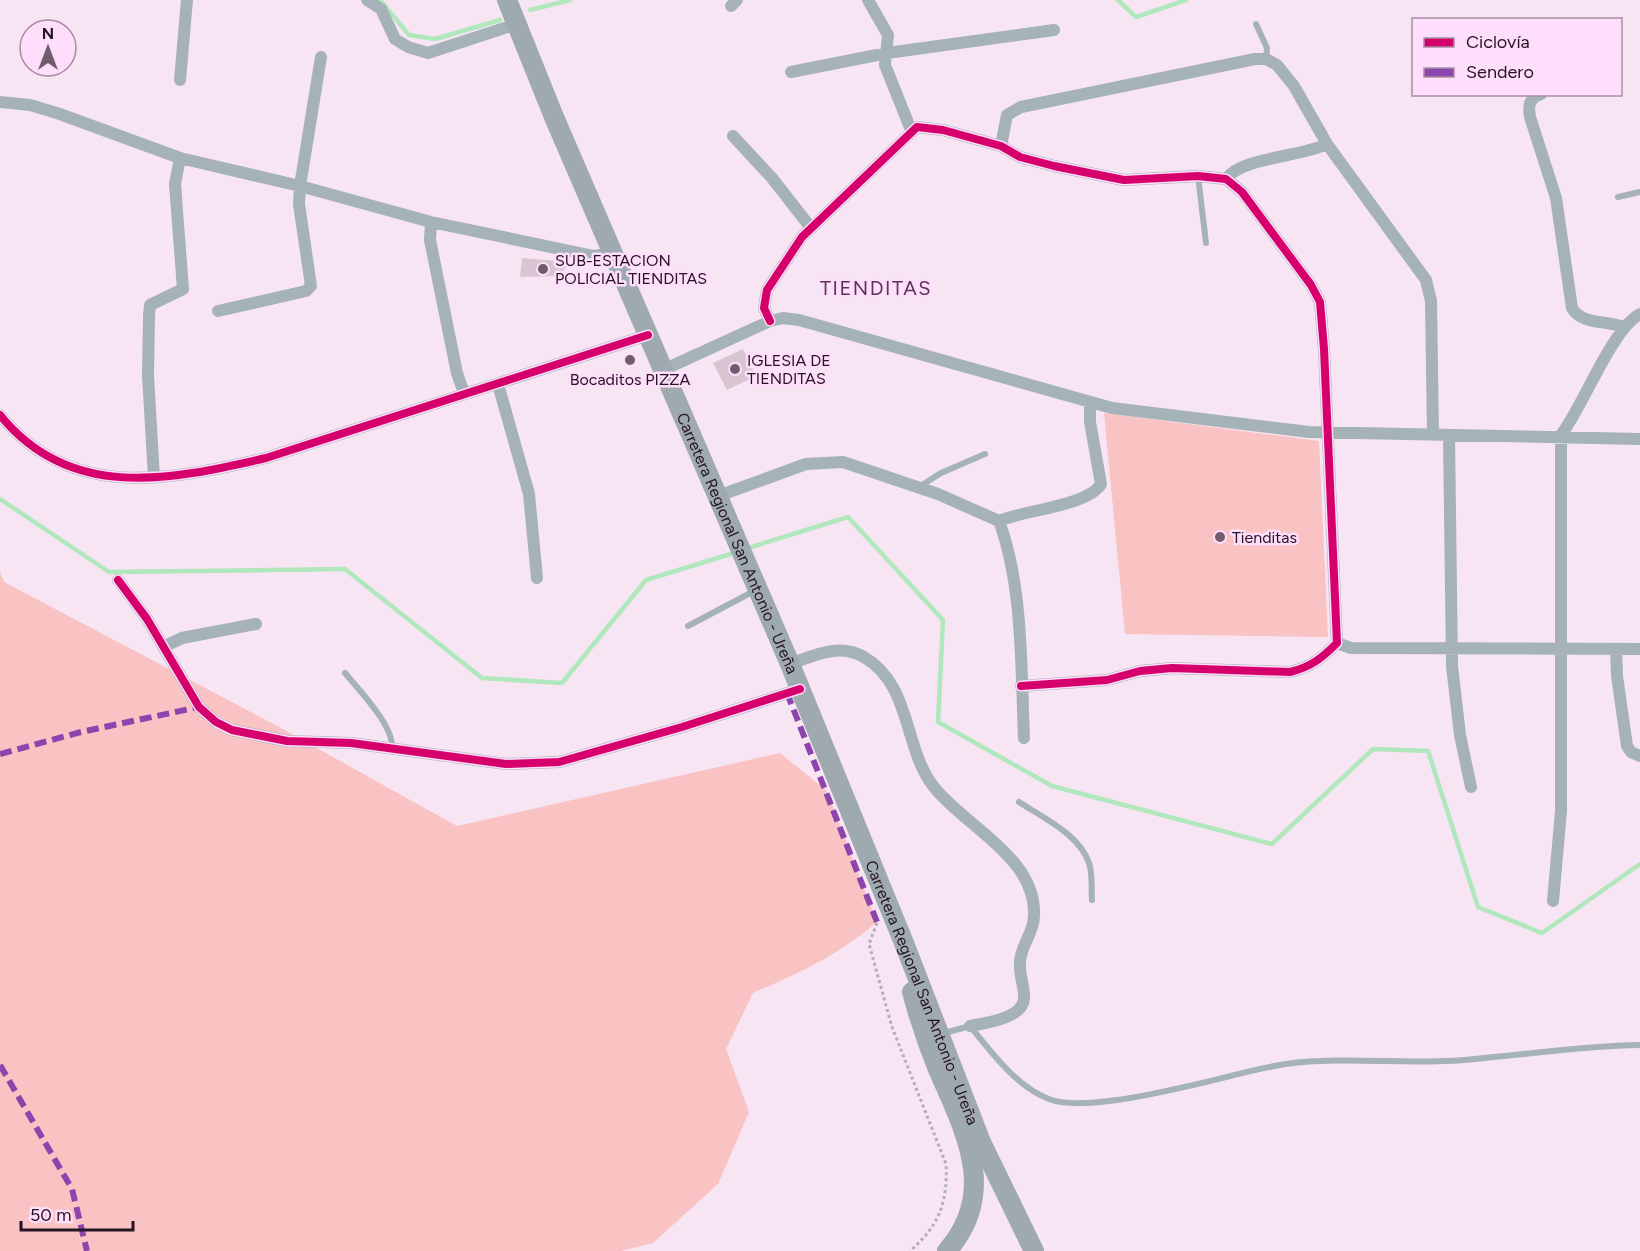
<svg xmlns="http://www.w3.org/2000/svg" width="1640" height="1251" viewBox="0 0 1640 1251" font-family="Figtree,sans-serif">
  <style>
    .green { fill: #f8c3c2 }
    .lines { fill: none; stroke-linecap: round; stroke-linejoin: round }
    .stream { stroke: #b0e7bd; stroke-width: 4.5 }
    .building { fill: #d9c5d1 }
    .path { stroke: #b0afb8; stroke-width: 3; stroke-dasharray: 3 3; stroke-linecap: butt }
    .lane { stroke: #a5b2b8; stroke-width: 6 }
    .street { stroke: #a5b2b8; stroke-width: 12 }
    .primary { stroke: #9ea9b0; stroke-width: 20 }
    .quiet { stroke: #8e44ad; stroke-width: 6; stroke-dasharray: 12 6; stroke-linecap: butt }
    .cycleway-casing { stroke: #fedefa; stroke-width: 11 }
    .cycleway { stroke: #d6006c; stroke-width: 8 }
    .poi-dot { fill: #6f5d6d; stroke: #fedefa; stroke-width: 2 }
    .labels { text-anchor: middle; dominant-baseline: central; stroke-width: 5; stroke-linejoin: round; paint-order: stroke }
    .poi-label { font-size: 16px; fill: #261424; stroke: #fedefa; text-anchor: start }
    .street-label { font-size: 16px; fill: #261424; stroke: #fedefa }
    .quarter-label { font-size: 20px; letter-spacing: 1.5px; fill: #5d3259; stroke: #fedefa }
  </style>
  <rect width="100%" height="100%" fill="#f7e5f4"/>
  <path class="green" d="M 1104,413 L 1319,441 L 1328,637 L 1125,634 Z
    M 0,572 L 4,582 L 279,727 L 457,826 L 780,753 L 827,791 L 877,922 C 840,954 798,974 753,993 L 726,1049 L 749,1112 L 718,1184 L 653,1243 L 621,1251 L 0,1251 Z"/>
  <g class="lines">
    <path class="stream" d="M 380,0 L 409,35 L 435,39 L 500,20
      M 1118,0 L 1136,17 L 1186,0
      M 530,10 L 570,0
      M 0,499 L 109,572 L 345,569 L 482,678 L 562,683 L 646,580 L 737,552
      M 745,549 L 848,517 L 943,620 L 938,722 L 1052,786 L 1272,844 L 1373,749 L 1428,751 L 1478,907 L 1542,933 L 1640,864"/>
  </g>
  <path class="building" d="M 522,258 L 569,262 L 560,276 L 520,277 Z
    M 743,349 L 756,376 L 727,390 L 713,363 Z"/>
  <g class="lines">
    <path class="path" d="M 877,923 L 869,944 L 892,1027 L 946,1164 C 948,1202 939,1226 910,1251"/>
    <path class="lane" d="M 1256,24 L 1267,48 L 1266,59
      M 1198,176 L 1206,243
      M 1618,197 L 1640,192
      M 919,487 L 941,473 L 985,454
      M 688,626 L 756,590
      M 345,673 C 359,690 393,725 392,747
      M 1019,802 C 1043,818 1079,834 1089,863 C 1093,874 1091,889 1092,900
      M 941,1034 L 970,1026 C 991,1052 1017,1087 1049,1099 C 1079,1111 1153,1094 1184,1087 C 1218,1080 1252,1069 1286,1064 C 1345,1056 1405,1065 1464,1060 C 1523,1055 1580,1046 1640,1045"/>
    <path class="street" d="M 367,0 L 381,9 L 395,39 L 408,47 L 428,53 L 517,24
      M 868,0 L 888,35 L 885,65 L 911,130
      M 731,6 L 737,0
      M 791,72 L 887,53 L 1054,30
      M 180,80 L 187,0
      M 1541,94 C 1529,98 1528,106 1530,117 L 1556,198 L 1572,308 C 1582,325 1606,320 1624,327
      M 0,102 L 30,105 L 57,113 L 180,158 L 300,186 L 431,222 L 594,256 L 613,253
      M 733,136 L 772,178 L 811,228
      M 1001,146 L 1007,115 L 1021,107 L 1255,59 L 1266,59 L 1277,65 L 1294,86 L 1327,144 L 1426,280 L 1431,301 L 1433,435
      M 1226,179 C 1242,157 1301,157 1327,144
      M 431,222 L 430,240 L 457,373 L 464,393
      M 218,311 L 306,291 L 311,286 L 299,204 L 300,186 L 321,57
      M 770,321 L 764,308 L 767,290 L 802,237 L 917,127 L 943,130 L 1001,146 L 1020,157 L 1054,166 L 1124,180 L 1198,176 L 1226,179 L 1242,192 L 1311,285 L 1320,302 L 1324,349 L 1337,643 C 1322,658 1311,667 1290,672 L 1172,668 L 1140,671 L 1107,680 L 1021,686
      M 663,370 L 770,321 L 783,318 L 799,320 L 1112,408 L 1309,432 L 1640,439
      M 498,384 L 529,494 L 537,578
      M 0,415 C 70,502 171,480 266,458 L 648,335
      M 1449,436 L 1452,666 L 1460,735 L 1471,787
      M 154,477 L 148,376 L 149,315 L 150,305 L 183,289 L 175,184 L 180,158
      M 718,496 L 806,464 L 843,462 L 938,494 L 999,521 C 1023,585 1021,669 1024,738
      M 999,521 C 1024,510 1088,506 1101,484 L 1090,422 L 1090,403
      M 118,580 L 147,619 L 199,707 L 216,722 L 232,730 L 287,741 L 351,743 L 506,764 L 559,762 L 682,727 L 800,689
      M 1337,643 L 1351,648 L 1640,649
      M 163,647 L 182,638 L 256,624
      M 1616,649 L 1617,676 L 1627,746 L 1631,752 L 1640,756
      M 790,664 C 815,655 839,643 864,657 C 912,685 903,748 934,787 C 963,825 1037,857 1034,916 C 1034,933 1020,946 1020,963 C 1019,975 1025,988 1024,999 C 1022,1019 984,1023 970,1026
      M 1553,901 L 1561,811 L 1561,435 C 1584,405 1611,330 1640,314"/>
    <g class="primary">
      <path id="s1" d="M 507,0 L 554,117 L 790,664 L 904,943 L 981,1142 L 1034,1251"/>
      <path d="M 912,992 C 919,1018 927,1042 937,1067 C 963,1128 1000,1191 947,1251"/>
    </g>
    <path class="quiet" d="M 787,693 L 877,922
      M 0,754 L 81,732 L 199,707
      M 0,1065 L 72,1189 L 87,1251"/>
    <defs>
      <path id="cycleway" d="M 770,321 L 764,308 L 767,290 L 802,237 L 917,127 L 943,130 L 1001,146 L 1020,157 L 1054,166 L 1124,180 L 1198,176 L 1226,179 L 1242,192 L 1311,285 L 1320,302 L 1324,349 L 1337,643 C 1322,658 1311,667 1290,672 L 1172,668 L 1140,671 L 1107,680 L 1021,686
        M 0,415 C 70,502 171,480 266,458 L 648,335
        M 118,580 L 147,619 L 199,707 L 216,722 L 232,730 L 287,741 L 351,743 L 506,764 L 559,762 L 682,727 L 800,689"/>
    </defs>
    <use href="#cycleway" class="cycleway-casing"/>
    <use href="#cycleway" class="cycleway"/>
  </g>
  <g class="poi-dot">
    <circle cx="543" cy="269" r="6"/>
    <circle cx="630" cy="360" r="6"/>
    <circle cx="735" cy="369" r="6"/>
    <circle cx="1220" cy="537" r="6"/>
  </g>
  <g class="labels">
    <g class="poi-label">
      <text x="555" y="260">SUB-ESTACION<tspan x="555" dy="18">POLICIAL TIENDITAS</tspan></text>
      <text x="747" y="360">IGLESIA DE<tspan x="747" dy="18">TIENDITAS</tspan></text>
      <text x="630" y="379" text-anchor="middle">Bocaditos PIZZA</text>
      <text x="1232" y="537">Tienditas</text>
    </g>
    <g class="street-label">
      <text stroke="none"><textPath href="#s1" startOffset="590">Carretera Regional San Antonio - Ureña</textPath></text>
      <text stroke="none"><textPath href="#s1" startOffset="1076">Carretera Regional San Antonio - Ureña</textPath></text>
    </g>
    <g class="quarter-label">
      <text x="876" y="288">TIENDITAS</text>
    </g>
  </g>
  <rect x="1412" y="18" width="210" height="78" fill="#fedefa" stroke="#a88da4" stroke-width="1.5"/>
  <rect x="1424" y="38" width="30" height="9" fill="#d6006c" stroke="#a88da4" stroke-width="1.5"/>
  <text x="1466" y="48" font-size="18" fill="#261424">Ciclovía</text>
  <rect x="1424" y="68" width="30" height="9" fill="#8e44ad" stroke="#a88da4" stroke-width="1.5"/>
  <text x="1466" y="78" font-size="18" fill="#261424">Sendero</text>
  <g transform="translate(48 48)"><circle r="28" fill="#fedefa" stroke="#a88da4" stroke-width="1.5"/>
  <path d="M0-4.5L10 22L0 15L-10 22Z" fill="#6f5d6d"/>
  <text y="-9" font-size="16" font-weight="bold" text-anchor="middle" fill="#261424">N</text>
  </g>
  <path d="M21 1221v9h112v-9" fill="none" stroke="#261424" stroke-width="3"/>
  <text x="30" y="1221" font-size="18" fill="#261424" stroke="#fedefa" stroke-width="4.5" paint-order="stroke">50 m</text>
</svg>
